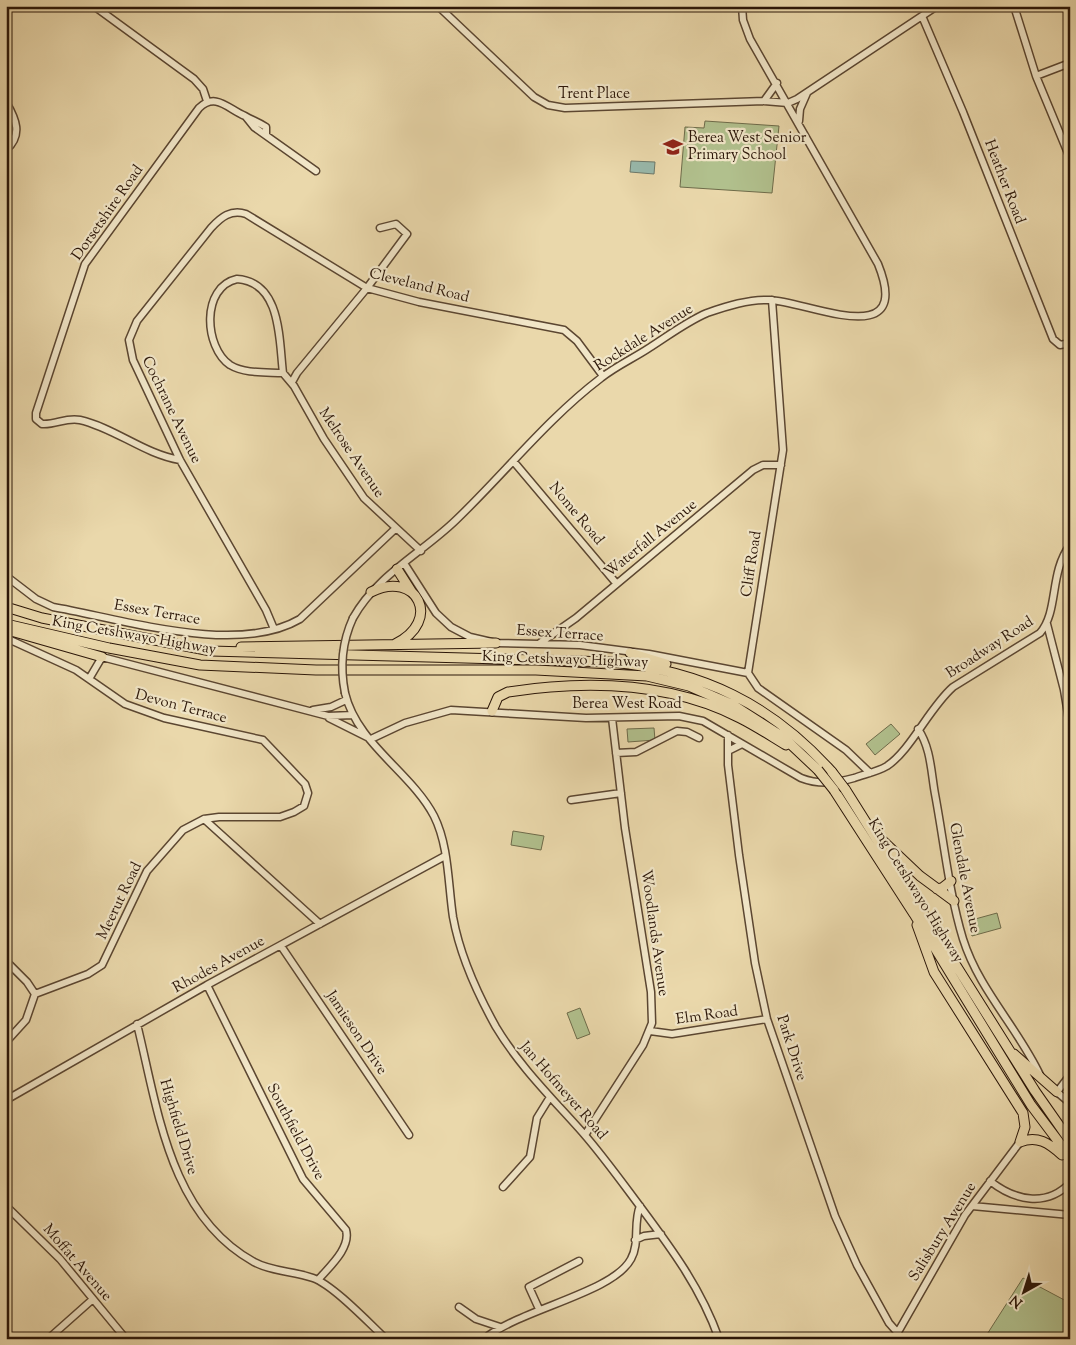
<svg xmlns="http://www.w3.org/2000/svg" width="1076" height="1345" viewBox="0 0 1076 1345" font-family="'Sorts Mill Goudy',serif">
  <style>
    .green { fill: #b1c08d; stroke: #6e6b4a }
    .water { fill: #98b9ac; stroke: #6c786a }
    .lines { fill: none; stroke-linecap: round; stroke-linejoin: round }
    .minor-casing { stroke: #5b4631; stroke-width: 9 }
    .highway-casing { stroke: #2b1608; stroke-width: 11 }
    .minor { stroke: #f1e6c8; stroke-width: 6 }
    .highway { stroke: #ead8ab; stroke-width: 9 }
    .minor-bridge-casing { stroke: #5b4631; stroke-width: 9; stroke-linecap: butt }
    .highway-bridge-casing { stroke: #2b1608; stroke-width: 11; stroke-linecap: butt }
    .minor-bridge { stroke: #f1e6c8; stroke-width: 6 }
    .highway-bridge { stroke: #ead8ab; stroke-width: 9 }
    .labels { text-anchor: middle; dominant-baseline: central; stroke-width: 4.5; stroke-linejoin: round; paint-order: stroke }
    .street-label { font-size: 15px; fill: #2b1608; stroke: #f1e6c8 }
    .poi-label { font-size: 15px; fill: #2b1608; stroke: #f1e6c8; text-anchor: start }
  </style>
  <rect width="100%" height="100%" fill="#ead8ab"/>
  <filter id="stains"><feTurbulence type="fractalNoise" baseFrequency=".004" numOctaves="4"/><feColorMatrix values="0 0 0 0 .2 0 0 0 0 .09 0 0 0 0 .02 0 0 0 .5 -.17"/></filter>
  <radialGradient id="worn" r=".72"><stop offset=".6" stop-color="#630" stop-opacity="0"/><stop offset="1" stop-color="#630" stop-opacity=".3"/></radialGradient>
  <path class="green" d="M 705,121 L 779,126 L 772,193 L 680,187 L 685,127 L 704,128 Z
    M 891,724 L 900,734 L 875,755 L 866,744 Z
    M 654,728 L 655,740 L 628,742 L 627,729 Z
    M 513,831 L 544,836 L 541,850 L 511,845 Z
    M 997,913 L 1001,928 L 972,936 L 968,921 Z
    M 580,1008 L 590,1034 L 577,1039 L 567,1013 Z
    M 1023,1278 L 1070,1303 L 1070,1339 L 984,1339 Z"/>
  <path class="water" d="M 631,161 L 655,162 L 654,174 L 630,172 Z"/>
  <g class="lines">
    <defs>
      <path id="minor" d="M 94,6 L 194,79 L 203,89 L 207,101
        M 438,6 L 534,97 L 548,105 L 565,108 L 764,101 L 788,103 L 797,99 L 937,6
        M 1014,6 L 1036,76 L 1070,158
        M 922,16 L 963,112 L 1053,339 L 1060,345 L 1070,343
        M 1036,76 L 1070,63
        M 764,101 L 777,83
        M 6,102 C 16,119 23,135 6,150
        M 246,117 L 254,127 L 316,171
        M 799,121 L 800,109 L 807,93
        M 237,279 C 282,282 279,341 283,373 C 266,372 245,374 230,365 C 204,347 201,287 237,279 Z
        M 772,300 L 783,450 L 748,673 L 758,688 L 846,750 L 870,773
        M 283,373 L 294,386 L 324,439 L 364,498 L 421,551
        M 292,382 L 297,373 L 367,288 L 407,234 L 396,224 L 380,228
        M 180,460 C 144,454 115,428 80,420 C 66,417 56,425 42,424 L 36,419 L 36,413 L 85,264 L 199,108 C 216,92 228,109 245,116 C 252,120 258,122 266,127 L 266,134
        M 514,462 L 616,583
        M 404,563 L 436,613 L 451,627 L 470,637 L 496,643 L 580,645 L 649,654 L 748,673
        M 6,576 L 36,599 L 53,607 C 122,619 237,656 300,619 L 395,529
        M 353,618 C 377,575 422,553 456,520 C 505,473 547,419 601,378 C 616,366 634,358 649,348 C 668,336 686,322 707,313 C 727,306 749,299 770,300 C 809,302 914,353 878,264 L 750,39 L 743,20 L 742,6
        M 1047,624 L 1064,690 L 1070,726
        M 274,629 L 266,610 L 180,460 L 133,360 L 129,340 L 137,321 L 211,228 C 221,217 231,209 246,214 L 367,288 L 419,302 L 564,330 L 577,341 L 603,376
        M 6,638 L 76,670 L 125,704 L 164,718 L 263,740 L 305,784 L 308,793 L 304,806 L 294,812 L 280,817 L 219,817 L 204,819 L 183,830 L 147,871 L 102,965 L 88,974 L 35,994
        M 540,643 L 576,618 L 753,470 L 763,465 L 781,465
        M 89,679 L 102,657 L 328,716 L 353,715
        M 345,693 C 357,744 411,772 434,816 C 449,846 448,884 453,917 C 460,956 477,993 496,1027 C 520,1067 552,1098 583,1133 C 603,1156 621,1181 639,1205 C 671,1248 701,1288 719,1339
        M 313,710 L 331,707 L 346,700
        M 329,718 L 367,737
        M 918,729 C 931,748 931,772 935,794 C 944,842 949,893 963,939 C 979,990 1018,1028 1040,1075
        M 728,735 L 728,765 L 739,855 L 755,963 L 767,1019 L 835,1216 L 857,1265 L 889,1323 L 897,1332
        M 371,739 L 405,723 L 451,710 L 586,718 L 679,716 L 703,721 L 801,778 C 819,785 836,783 854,778 C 865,774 877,772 887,766 C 911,750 929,708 953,687 L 1040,633 C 1059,611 1049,573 1070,545
        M 728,751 L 742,744
        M 616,753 L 636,752 L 677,731 L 687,732 L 699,738
        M 571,800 L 621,793
        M 204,819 L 320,924
        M 281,946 L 409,1135
        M 6,961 L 27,982 L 35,994
        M 207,985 L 303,1179 L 346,1230 C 351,1248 329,1267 318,1280
        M 137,1024 C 158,1109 169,1215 254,1262 C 272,1272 294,1271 313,1278 C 333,1285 369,1323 386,1339
        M 650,1031 L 672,1034 L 767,1019
        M 6,1042 L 26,1020 L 35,994
        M 1070,1075 L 1057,1092 L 1070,1103
        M 6,1100 L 207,985 L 445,856
        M 585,1135 L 643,1045 L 652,1023 L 651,992 L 625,828 L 612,718
        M 990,1181 C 1014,1200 1046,1208 1070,1183
        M 503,1187 L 530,1157 L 537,1118 L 550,1097
        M 6,1206 L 60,1259 L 126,1339
        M 972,1206 L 1070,1215
        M 635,1240 L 644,1236 L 661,1234
        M 459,1307 L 476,1319 L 500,1327
        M 539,1309 L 529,1287 L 579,1261
        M 48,1339 L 93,1299
        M 484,1339 C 520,1309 613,1293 631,1259 C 640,1243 633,1223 640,1206
        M 894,1339 L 965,1215 L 1020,1142"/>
      <path id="highway" d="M 397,569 L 411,591
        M 371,592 C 417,569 443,621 395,644
        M 6,607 L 42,618 L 211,651 L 612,662 C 702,671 771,704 832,772
        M 6,624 L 109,648 L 200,665 L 316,670 L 536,670 L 647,676 L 689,686 L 733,705 L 783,737 L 818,770
        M 11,631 L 102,657
        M 241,647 L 496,643
        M 630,653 L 666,664
        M 492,711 L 498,697 L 508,692 C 586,680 668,681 740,718 C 756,726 771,736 786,745
        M 845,789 L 1035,1091 L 1070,1141
        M 834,790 L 914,914 L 1031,1105 L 1070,1157
        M 882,840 L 920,876 L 954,901
        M 937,889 L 942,888 L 951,881
        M 917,925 L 934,972 L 1023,1113 L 1025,1127 L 1020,1142
        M 1014,1054 L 1057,1092
        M 1020,1142 C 1037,1135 1049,1143 1062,1155"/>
    </defs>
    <use href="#minor" class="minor-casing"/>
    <use href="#highway" class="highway-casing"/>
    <use href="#minor" class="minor"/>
    <use href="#highway" class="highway"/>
    <defs>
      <path id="minor-bridge" d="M 345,693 C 340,668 342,642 353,618"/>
      <path id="highway-bridge" d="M 818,770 L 834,790
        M 832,772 L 845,789"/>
    </defs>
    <use href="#minor-bridge" class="minor-bridge-casing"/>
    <use href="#highway-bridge" class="highway-bridge-casing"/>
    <use href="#minor-bridge" class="minor-bridge"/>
    <use href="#highway-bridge" class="highway-bridge"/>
  </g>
  <defs>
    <symbol id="school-bare" viewBox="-9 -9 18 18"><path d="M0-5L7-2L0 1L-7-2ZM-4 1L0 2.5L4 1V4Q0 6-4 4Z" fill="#8f2418" stroke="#f1e6c8" stroke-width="2.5" paint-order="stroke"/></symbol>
  </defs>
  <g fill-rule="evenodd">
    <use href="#school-bare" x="659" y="133" width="28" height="28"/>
  </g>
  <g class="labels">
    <g class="street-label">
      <text x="594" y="94">Trent Place</text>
      <text transform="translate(1004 182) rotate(69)">Heather Road</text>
      <text transform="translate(108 213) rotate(-55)">Dorsetshire Road</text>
      <text transform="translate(419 286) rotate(14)">Cleveland Road</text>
      <text transform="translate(644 338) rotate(-32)">Rockdale Avenue</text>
      <text transform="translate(171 410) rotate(64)">Cochrane Avenue</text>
      <text transform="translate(351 453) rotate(56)">Melrose Avenue</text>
      <text transform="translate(576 514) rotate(50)">Nome Road</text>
      <text transform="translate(651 539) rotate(-39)">Waterfall Avenue</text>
      <text transform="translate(752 564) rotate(-81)">Cliff Road</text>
      <text transform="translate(157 613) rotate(10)">Essex Terrace</text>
      <text transform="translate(560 634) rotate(4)">Essex Terrace</text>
      <text transform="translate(134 636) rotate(10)">King Cetshwayo Highway</text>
      <text transform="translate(990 648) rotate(-33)">Broadway Road</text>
      <text transform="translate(565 660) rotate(2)">King Cetshwayo Highway</text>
      <text x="627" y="704">Berea West Road</text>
      <text transform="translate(181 707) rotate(15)">Devon Terrace</text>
      <text transform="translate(964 878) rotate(79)">Glendale Avenue</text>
      <text transform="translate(915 891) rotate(58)">King Cetshwayo Highway</text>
      <text transform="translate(120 901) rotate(-64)">Meerut Road</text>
      <text transform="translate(654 933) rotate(82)">Woodlands Avenue</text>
      <text transform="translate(219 965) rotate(-29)">Rhodes Avenue</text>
      <text transform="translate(707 1016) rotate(-8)">Elm Road</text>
      <text transform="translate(356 1033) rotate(56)">Jamieson Drive</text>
      <text transform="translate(791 1048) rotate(72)">Park Drive</text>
      <text transform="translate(563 1091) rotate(49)">Jan Hofmeyer Road</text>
      <text transform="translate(178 1127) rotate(73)">Highfield Drive</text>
      <text transform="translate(295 1132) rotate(62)">Southfield Drive</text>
      <text transform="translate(943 1232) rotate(-58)">Salisbury Avenue</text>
      <text transform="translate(77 1263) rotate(49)">Moffat Avenue</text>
    </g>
    <g class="poi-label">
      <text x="688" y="138">Berea West Senior<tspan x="688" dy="17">Primary School</tspan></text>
    </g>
  </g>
  <rect width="1076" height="1345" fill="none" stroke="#ead8ab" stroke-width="25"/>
  <rect x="8" y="8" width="1061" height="1330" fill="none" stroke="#2b1608" stroke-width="2.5"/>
  <rect x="12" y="12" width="1051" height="1320" fill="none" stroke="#2b1608"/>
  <g transform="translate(1024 1292) rotate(219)" stroke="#f1e6c8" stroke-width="4" paint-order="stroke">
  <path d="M0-4L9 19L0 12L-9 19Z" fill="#2b1608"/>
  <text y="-8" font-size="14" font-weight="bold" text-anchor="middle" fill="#2b1608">N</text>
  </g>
  <rect width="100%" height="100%" filter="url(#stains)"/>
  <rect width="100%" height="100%" fill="url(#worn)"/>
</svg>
